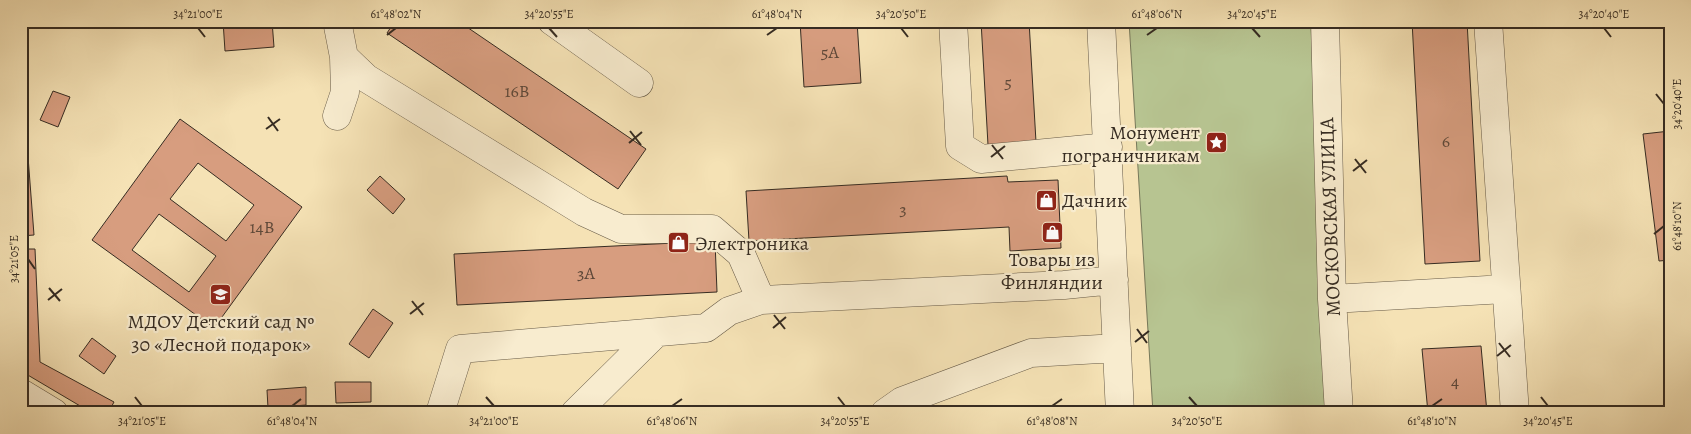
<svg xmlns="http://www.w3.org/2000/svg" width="1691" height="434" viewBox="0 0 1691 434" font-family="Alegreya,serif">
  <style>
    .green { fill: #b7c491; stroke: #76785a }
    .building { fill: #d79d7f; stroke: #362c22; fill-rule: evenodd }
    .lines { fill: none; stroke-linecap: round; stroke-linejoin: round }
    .minor-casing { stroke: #665a47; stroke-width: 29 }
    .minor { stroke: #f8eccf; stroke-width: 28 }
    .ticks { fill: none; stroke: #362c22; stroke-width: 2 }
    .labels { text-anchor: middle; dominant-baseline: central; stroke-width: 4.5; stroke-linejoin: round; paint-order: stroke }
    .number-label { font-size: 18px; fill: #5e4839 }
    .poi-label { font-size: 20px; fill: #362c22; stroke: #f8eccf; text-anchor: start }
    .street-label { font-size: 20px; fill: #362c22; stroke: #f8eccf }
    .neatline { fill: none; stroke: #362c22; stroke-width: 2 }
    .ticks-label { font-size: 12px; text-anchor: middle; fill: #362c22 }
  </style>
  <rect width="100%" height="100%" fill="#f5e2b5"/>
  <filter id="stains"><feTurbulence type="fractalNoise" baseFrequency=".004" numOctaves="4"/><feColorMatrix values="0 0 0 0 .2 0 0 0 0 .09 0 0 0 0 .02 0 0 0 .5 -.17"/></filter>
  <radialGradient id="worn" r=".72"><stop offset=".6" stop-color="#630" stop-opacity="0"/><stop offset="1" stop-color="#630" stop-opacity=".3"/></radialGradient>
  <path class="green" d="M 1129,21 L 1311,21 L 1325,413 L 1153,413 Z"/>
  <path class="building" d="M 223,21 L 272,21 L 274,47 L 225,51 Z
    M 395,21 L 458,21 L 646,149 L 618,189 L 387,33 Z
    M 800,21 L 857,21 L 861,83 L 804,87 Z
    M 981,21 L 1029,21 L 1036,142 L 988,145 Z
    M 1412,21 L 1467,21 L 1480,261 L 1425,264 Z
    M 21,65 L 34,235 L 21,236 Z
    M 53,91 L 70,97 L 58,127 L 40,120 Z
    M 180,119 L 302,207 L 214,328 L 92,240 ZM 198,163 L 254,205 L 226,241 L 170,199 ZM 159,214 L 216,256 L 189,292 L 132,250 Z
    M 1670,131 L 1670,260 L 1659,261 L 1643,134 Z
    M 380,176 L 405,199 L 393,214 L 367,190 Z
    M 1007,176 L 1008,182 L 1058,180 L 1061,248 L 1010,251 L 1009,227 L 749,241 L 746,191 Z
    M 715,241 L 717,292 L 457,305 L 454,254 Z
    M 21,249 L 35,249 L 40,362 L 114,402 L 108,413 L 92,413 L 21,371 Z
    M 373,309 L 393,323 L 369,358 L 349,344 Z
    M 92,338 L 116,356 L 104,374 L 79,356 Z
    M 1481,346 L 1487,413 L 1428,413 L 1422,349 Z
    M 335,382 L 371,382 L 371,402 L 336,403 Z
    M 306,387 L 306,405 L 268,408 L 267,390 Z"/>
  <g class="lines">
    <defs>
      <path id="minor" d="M 337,21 L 344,57 L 366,78 L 584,212 L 621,229 L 712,229 L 741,254 L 761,300 L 1064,285 L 1114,280
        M 552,21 L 639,83
        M 953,21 L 960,146 L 981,159 L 1108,147
        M 1101,21 L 1120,413
        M 1325,21 L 1332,299 L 1339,413
        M 1488,21 L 1515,413
        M 337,116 L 345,92 L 344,57
        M 1332,299 L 1505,289
        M 21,393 L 54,413
        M 440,413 L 460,349 L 706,328 L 729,311 L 761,300
        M 575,413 L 656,333
        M 885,413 L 902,401 L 1031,353 L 1117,348"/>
    </defs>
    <use href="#minor" class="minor-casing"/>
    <use href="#minor" class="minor"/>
  </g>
  <path class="ticks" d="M 198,28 L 205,37M 549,28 L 557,37M 901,28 L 908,37M 1252,28 L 1260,37M 1604,28 L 1611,37M 387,35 L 396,28M 767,35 L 777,28M 1147,35 L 1157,28M 1656,94 L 1664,104M 268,117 L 278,131M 266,129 L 280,119M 630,131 L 641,145M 629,143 L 642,132M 992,145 L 1003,159M 991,157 L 1005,146M 1355,159 L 1366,173M 1353,171 L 1367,160M 1654,234 L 1664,226M 28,259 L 35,269M 49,288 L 60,301M 48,300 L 62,289M 412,301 L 423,315M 410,314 L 424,303M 774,315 L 785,329M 773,328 L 786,317M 1137,329 L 1147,343M 1135,342 L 1149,331M 1499,343 L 1510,357M 1497,356 L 1511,345M 135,397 L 142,406M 486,397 L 494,406M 838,397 L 845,406M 1189,397 L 1197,406M 1541,397 L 1548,406M 292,406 L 301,399M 672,406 L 682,399M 1052,406 L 1062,399M 1432,406 L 1442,399"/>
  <defs>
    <symbol id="sight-square" viewBox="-11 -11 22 22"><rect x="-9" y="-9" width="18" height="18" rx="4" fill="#8f2418" stroke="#f8eccf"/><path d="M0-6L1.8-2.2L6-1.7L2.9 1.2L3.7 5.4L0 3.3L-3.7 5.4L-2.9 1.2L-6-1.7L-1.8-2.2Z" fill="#fff"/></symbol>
    <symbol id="shop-square" viewBox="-11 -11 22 22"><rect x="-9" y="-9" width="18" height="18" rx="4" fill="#8f2418" stroke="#f8eccf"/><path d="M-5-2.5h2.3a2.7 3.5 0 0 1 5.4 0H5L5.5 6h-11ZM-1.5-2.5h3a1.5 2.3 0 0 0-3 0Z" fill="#fff"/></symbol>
    <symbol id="school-square" viewBox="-11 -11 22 22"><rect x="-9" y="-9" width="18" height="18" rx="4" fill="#8f2418" stroke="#f8eccf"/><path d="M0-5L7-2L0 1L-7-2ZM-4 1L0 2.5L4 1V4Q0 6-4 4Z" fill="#fff"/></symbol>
  </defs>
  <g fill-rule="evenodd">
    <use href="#sight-square" x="1204" y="130" width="25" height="25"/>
    <use href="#shop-square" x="1034" y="188" width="25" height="25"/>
    <use href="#shop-square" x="1040" y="220" width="25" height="25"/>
    <use href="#shop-square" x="666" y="230" width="25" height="25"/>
    <use href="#school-square" x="208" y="282" width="25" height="25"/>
  </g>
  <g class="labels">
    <g class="number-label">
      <text x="830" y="52">5А</text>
      <text x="1008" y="82">5</text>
      <text x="517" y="91">16В</text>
      <text x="1446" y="141">6</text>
      <text x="903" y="209">3</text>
      <text x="262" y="227">14В</text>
      <text x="586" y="273">3А</text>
      <text x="1455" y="381">4</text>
    </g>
    <g class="poi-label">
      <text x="1200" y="132" text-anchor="end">Монумент<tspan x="1200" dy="23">пограничникам</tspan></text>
      <text x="1062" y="200">Дачник</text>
      <text x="695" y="243">Электроника</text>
      <text x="1052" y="259" text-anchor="middle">Товары из<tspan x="1052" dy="23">Финляндии</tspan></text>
      <text x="221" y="321" text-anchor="middle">МДОУ Детский сад №<tspan x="221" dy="23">30 «Лесной подарок»</tspan></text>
    </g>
    <g class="street-label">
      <text transform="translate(1330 217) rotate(-92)">МОСКОВСКАЯ УЛИЦА</text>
    </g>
  </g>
  <rect width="1691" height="434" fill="none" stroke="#f5e2b5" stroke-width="55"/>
  <rect x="28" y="28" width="1636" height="378" class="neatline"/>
  <g class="ticks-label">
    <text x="198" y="18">34°21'00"E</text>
    <text x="396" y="18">61°48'02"N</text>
    <text x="549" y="18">34°20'55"E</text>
    <text x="777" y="18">61°48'04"N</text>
    <text x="901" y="18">34°20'50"E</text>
    <text x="1157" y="18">61°48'06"N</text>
    <text x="1252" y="18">34°20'45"E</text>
    <text x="1604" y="18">34°20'40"E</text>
    <text transform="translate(1677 104) rotate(-90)" y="4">34°20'40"E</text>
    <text transform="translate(1677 226) rotate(-90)" y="4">61°48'10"N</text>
    <text transform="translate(14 259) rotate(-90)" y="4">34°21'05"E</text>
    <text x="142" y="425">34°21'05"E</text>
    <text x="292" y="425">61°48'04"N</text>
    <text x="494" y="425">34°21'00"E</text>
    <text x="672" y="425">61°48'06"N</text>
    <text x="845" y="425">34°20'55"E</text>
    <text x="1052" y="425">61°48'08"N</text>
    <text x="1197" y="425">34°20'50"E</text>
    <text x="1432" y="425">61°48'10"N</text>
    <text x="1548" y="425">34°20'45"E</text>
  </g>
  <rect width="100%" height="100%" filter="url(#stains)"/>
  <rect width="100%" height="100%" fill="url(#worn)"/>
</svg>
